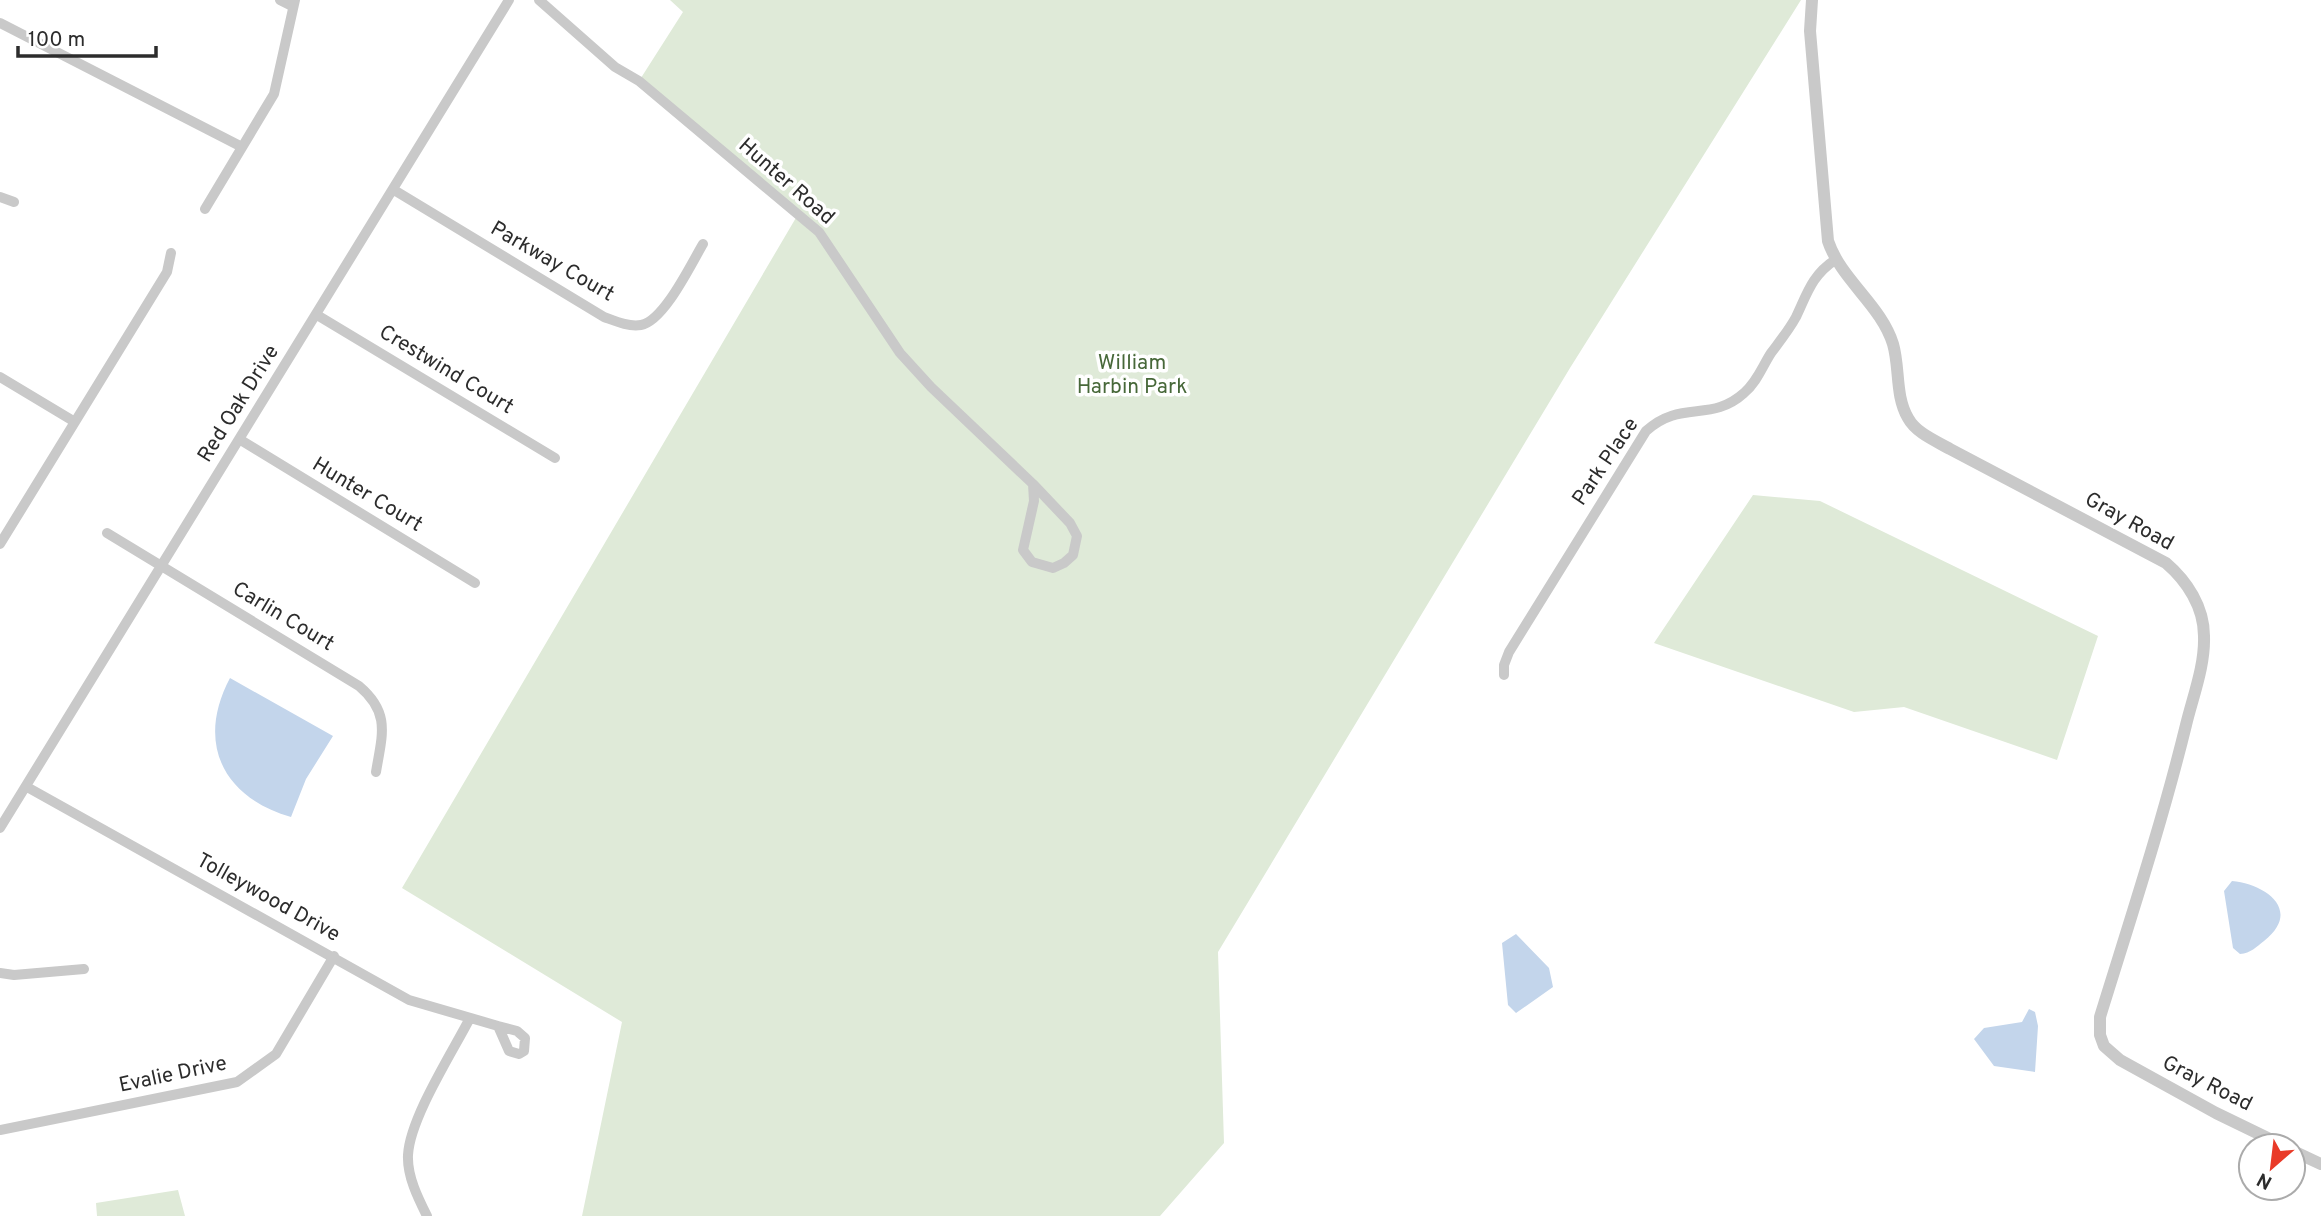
<svg xmlns="http://www.w3.org/2000/svg" width="2321" height="1216" viewBox="0 0 2321 1216" font-family="Overpass,sans-serif">
  <style>
    .green { fill: #dfead8 }
    .water { fill: #c3d5eb }
    .lines { fill: none; stroke-linecap: round; stroke-linejoin: round }
    .minor { stroke: #c9c9c9; stroke-width: 10 }
    .tertiary { stroke: #c9c9c9; stroke-width: 12 }
    .labels { text-anchor: middle; dominant-baseline: central; stroke-width: 7; stroke-linejoin: round; paint-order: stroke }
    .street-label { font-size: 21px; fill: #2c2c2c; stroke: #fff }
    .park-label { font-size: 21px; fill: #476839; stroke: #fff }
  </style>
  <rect width="100%" height="100%" fill="#fff"/>
  <path class="green" d="M 670,0 L 1801,0 L 1570,368 L 1218,952 L 1224,1143 L 1160,1216 L 582,1216 L 622,1022 L 402,888 L 797,216 L 639,81 L 683,12 Z
    M 1753,495 L 1820,501 L 2098,636 L 2057,760 L 1904,707 L 1854,712 L 1654,643 Z
    M 178,1190 L 185,1216 L 97,1216 L 96,1203 Z"/>
  <path class="water" d="M 230,678 L 333,736 L 306,779 L 291,817 C 222,797 196,742 230,678 Z
    M 2232,881 C 2265,884 2303,910 2264,941 C 2256,947 2251,953 2240,954 L 2233,948 L 2224,891 Z
    M 1516,934 L 1549,968 L 1553,987 L 1516,1013 L 1508,1005 L 1502,943 Z
    M 2029,1009 L 2035,1012 L 2038,1026 L 2035,1072 L 1994,1066 L 1974,1039 L 1984,1028 L 2022,1022 Z"/>
  <g class="lines">
    <path class="minor" d="M 280,0 L 292,6
      M 539,0 L 615,67 L 639,81 L 819,232 L 900,353 L 931,387 L 1033,484 L 1070,523 L 1077,536 L 1073,555 L 1064,563 L 1053,568 L 1032,562 L 1023,550 L 1034,501 L 1033,484
      M 0,23 L 242,147
      M 394,190 L 604,317 C 615,321 628,327 641,325 C 664,321 691,264 703,244
      M 0,197 L 14,202
      M 205,209 L 274,94 L 295,0
      M 317,315 L 555,458
      M 0,377 L 75,422
      M 239,439 L 475,583
      M 107,533 L 359,686 C 391,713 382,735 376,772
      M 0,544 L 167,272 L 171,253
      M 1504,675 L 1504,665 L 1509,652 L 1646,431 C 1681,399 1711,423 1744,393 C 1757,382 1762,367 1771,353 C 1780,341 1789,330 1796,317 C 1807,294 1812,275 1835,260
      M 27,787 L 409,1000 L 498,1026 L 509,1051 L 519,1054 L 524,1051 L 525,1038 L 517,1031 L 498,1026
      M 0,828 L 509,0
      M 0,973 L 14,975 L 84,969
      M 0,1130 L 237,1082 L 276,1054 L 334,956
      M 427,1216 C 418,1198 407,1176 408,1155 C 410,1118 452,1053 470,1018"/>
    <path class="tertiary" d="M 1812,0 L 1810,31 L 1828,241 C 1841,280 1881,305 1893,344 C 1900,368 1895,396 1908,418 C 1916,433 1936,441 1950,449 L 2166,563 C 2187,581 2204,607 2204,636 C 2205,666 2193,696 2186,725 C 2162,823 2130,920 2100,1017 L 2100,1035 L 2104,1046 L 2120,1060 L 2216,1113 L 2284,1146
      M 2293,1151 L 2321,1164"/>
  </g>
  <g class="labels">
    <g class="street-label">
      <text transform="translate(786 182) rotate(41)">Hunter Road</text>
      <text transform="translate(552 262) rotate(30)">Parkway Court</text>
      <text transform="translate(446 370) rotate(31)">Crestwind Court</text>
      <text transform="translate(239 404) rotate(-58)">Red Oak Drive</text>
      <text transform="translate(1606 462) rotate(-56)">Park Place</text>
      <text transform="translate(367 495) rotate(31)">Hunter Court</text>
      <text transform="translate(2129 522) rotate(29)">Gray Road</text>
      <text transform="translate(283 617) rotate(31)">Carlin Court</text>
      <text transform="translate(268 898) rotate(29)">Tolleywood Drive</text>
      <text transform="translate(173 1075) rotate(-12)">Evalie Drive</text>
      <text transform="translate(2207 1084) rotate(27)">Gray Road</text>
    </g>
    <g class="park-label">
      <text x="1132" y="363">William<tspan x="1132" dy="24">Harbin Park</tspan></text>
    </g>
  </g>
  <g transform="translate(2272 1167) rotate(208)"><circle r="33" fill="#ffffff" stroke="#ababab" stroke-width="2"/>
  <path d="M0-5L12 26L0 18L-12 26Z" fill="#e93a28"/>
  <text y="-10" font-size="19" font-weight="bold" text-anchor="middle" fill="#2c2c2c">N</text>
  </g>
  <path d="M18 46v10h138v-10" fill="none" stroke="#2c2c2c" stroke-width="3.5"/>
  <text x="28" y="46" font-size="21" fill="#2c2c2c" stroke="#ffffff" stroke-width="5" paint-order="stroke">100 m</text>
</svg>
